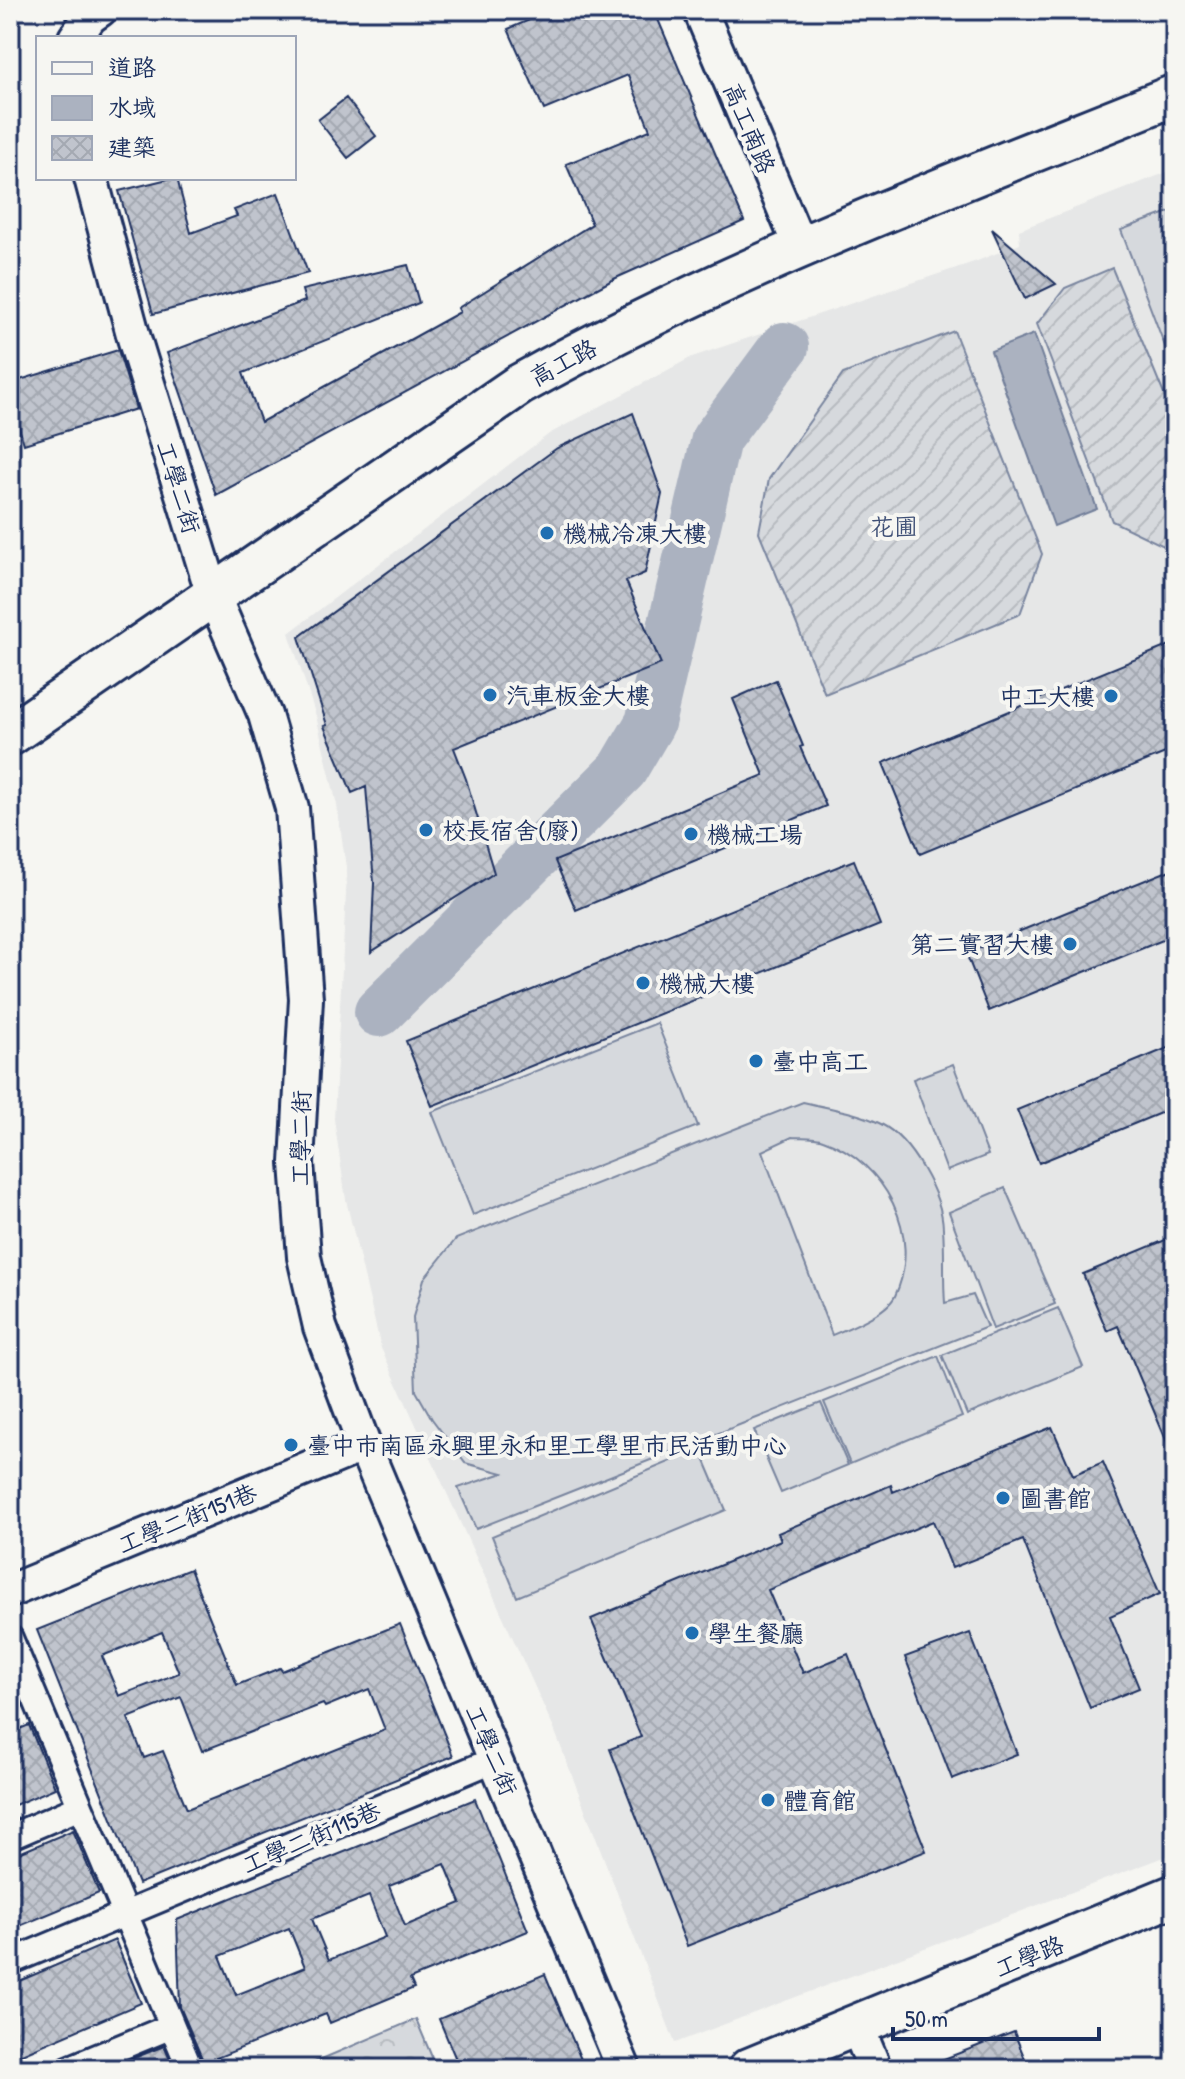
<svg xmlns="http://www.w3.org/2000/svg" width="1185" height="2079" viewBox="0 0 1185 2079" font-family="'Patrick Hand','LXGW WenKai TC',sans-serif">
  <style>
    .built { fill: #e6e7e7 }
    .park { fill: url(#park-crowns); stroke: #78849e; stroke-width: 2 }
    .garden { fill: url(#garden-furrows); stroke: #78849e; stroke-width: 2 }
    .pitch { fill: #d6d9dd; stroke: #78849e; stroke-width: 2; fill-rule: evenodd }
    .water { fill: #abb2c0; stroke: #717e99; stroke-width: 2 }
    .lines { fill: none; stroke-linecap: round; stroke-linejoin: round }
    .river { stroke: #abb2c0; stroke-width: 50 }
    .building { fill: url(#building-cross-hatch); stroke: #1b2f5e; stroke-width: 2; fill-rule: evenodd }
    .pedestrian-casing { stroke: #1b2f5e; stroke-width: 30 }
    .minor-casing { stroke: #1b2f5e; stroke-width: 38 }
    .tertiary-casing { stroke: #1b2f5e; stroke-width: 46 }
    .pedestrian { stroke: #f6f6f2; stroke-width: 24 }
    .minor { stroke: #f6f6f2; stroke-width: 32 }
    .tertiary { stroke: #f6f6f2; stroke-width: 40 }
    .poi-dot { fill: #1f6fb2; stroke: #f6f6f2; stroke-width: 3 }
    .labels { text-anchor: middle; dominant-baseline: central; stroke-width: 8; stroke-linejoin: round; paint-order: stroke }
    .street-label { font-size: 24px; fill: #1b2f5e; stroke: #f6f6f2 }
    .park-label { font-size: 24px; fill: #405177; stroke: #f6f6f2 }
    .poi-label { font-size: 24px; fill: #1b2f5e; stroke: #f6f6f2; text-anchor: start }
  </style>
  <defs>
    <pattern id="park-crowns" width="20" height="18" patternUnits="userSpaceOnUse" patternTransform="scale(2)"><rect width="20" height="18" fill="#d6d9dd"/><path d="M2 6a3 3 0 1 1 6 0M12 15a3 3 0 1 1 6 0" fill="none" stroke="#b7bbc0"/></pattern>
    <pattern id="garden-furrows" width="10" height="10" patternUnits="userSpaceOnUse" patternTransform="scale(2)"><rect width="10" height="10" fill="#d6d9dd"/><path d="M-1 1l2-2M0 10L10 0M9 11l2-2" fill="none" stroke="#b7bbc0"/></pattern>
    <pattern id="building-cross-hatch" width="8" height="8" patternUnits="userSpaceOnUse" patternTransform="scale(2)"><rect width="8" height="8" fill="#c0c4cd"/><path d="M0 0l8 8M0 8l8-8" fill="none" stroke="#a4a9b2"/></pattern>
  </defs>
  <rect width="100%" height="100%" fill="#f6f6f2"/>
  <filter id="ink" filterUnits="userSpaceOnUse"><feTurbulence type="fractalNoise" baseFrequency=".0125" numOctaves="2"/><feDisplacementMap in="SourceGraphic" scale="16" xChannelSelector="R" yChannelSelector="G"/><feConvolveMatrix kernelMatrix="1 2 1 2 8 2 1 2 1" color-interpolation-filters="sRGB"/></filter>
  <g filter="url(#ink)">
    <path class="built" d="M 1175,169 L 1175,1853 L 675,2043 L 554,1729 L 381,1348 L 346,1200 L 334,1119 L 347,874 L 337,805 L 316,716 L 289,633 L 549,434 L 692,357 L 977,261 L 1020,244 L 1019,230 Z"/>
    <path class="park" d="M 416,2019 L 437,2069 L 298,2069 Z"/>
    <path class="garden" d="M 1112,268 L 1175,421 L 1175,547 L 1170,549 L 1112,521 L 1037,324 L 1065,288 Z
      M 954,331 L 1042,554 L 1020,614 L 825,694 L 759,532 L 769,479 L 843,374 Z"/>
    <path class="pitch" d="M 1175,210 L 1175,345 L 1166,349 L 1121,230 Z
      M 657,1023 L 698,1126 L 473,1215 L 432,1112 Z
      M 953,1064 L 988,1155 L 947,1171 L 913,1079 Z
      M 803,1102 C 828,1108 858,1112 881,1124 C 911,1139 942,1195 943,1228 C 945,1253 943,1278 945,1303 L 973,1295 L 987,1327 L 476,1529 L 458,1488 L 503,1473 L 465,1463 L 432,1419 L 416,1391 L 413,1317 L 424,1279 L 456,1239 ZM 792,1137 C 802,1138 813,1136 823,1140 C 884,1161 924,1235 895,1296 C 887,1313 849,1328 832,1335 L 762,1151 Z
      M 1005,1188 L 1055,1304 L 993,1329 L 949,1212 Z
      M 1058,1308 L 1083,1367 L 967,1415 L 942,1355 Z
      M 938,1356 L 962,1417 L 850,1464 L 824,1402 Z
      M 821,1403 L 848,1465 L 781,1493 L 754,1430 Z
      M 700,1449 L 726,1510 L 517,1597 L 492,1536 Z"/>
    <path class="water" d="M 1034,334 L 1097,509 L 1054,526 L 991,351 Z"/>
    <g class="lines">
      <path class="river" d="M 379,1012 L 623,769 L 650,723 L 716,439 L 784,347"/>
    </g>
    <path class="building" d="M 553,10 L 654,10 L 744,221 L 616,278 L 216,495 L 167,353 L 305,301 L 302,290 L 408,265 L 419,303 L 243,373 L 261,422 L 460,312 L 458,308 L 592,224 L 566,164 L 650,130 L 628,75 L 544,110 L 508,29 Z
      M 346,98 L 376,136 L 348,158 L 318,120 Z
      M 172,178 L 177,178 L 191,233 L 237,216 L 234,210 L 278,193 L 308,273 L 153,314 L 119,191 Z
      M 992,229 L 1056,284 L 1025,299 Z
      M 118,350 L 136,409 L 24,444 L 10,398 L 10,383 Z
      M 633,413 L 662,494 L 645,573 L 626,581 L 661,664 L 454,748 L 466,779 L 494,873 L 371,952 L 374,883 L 366,787 L 352,793 L 324,726 L 327,725 L 299,637 L 557,448 Z
      M 1175,643 L 1175,749 L 920,854 L 883,763 Z
      M 776,680 L 803,746 L 800,747 L 826,806 L 576,910 L 555,861 L 764,775 L 733,699 Z
      M 854,860 L 880,925 L 432,1106 L 406,1041 Z
      M 1175,868 L 1175,935 L 989,1011 L 966,953 Z
      M 1175,1045 L 1175,1107 L 1039,1163 L 1017,1110 Z
      M 1175,1236 L 1175,1461 L 1118,1326 L 1107,1331 L 1083,1274 Z
      M 1052,1427 L 1073,1475 L 1103,1462 L 1160,1594 L 1110,1616 L 1139,1688 L 1090,1708 L 1023,1540 L 952,1568 L 933,1521 L 768,1590 L 803,1673 L 848,1654 L 926,1851 L 687,1946 L 610,1749 L 641,1737 L 591,1619 L 781,1540 L 778,1533 L 891,1485 L 893,1492 Z
      M 190,1569 L 237,1685 L 280,1668 L 282,1671 L 400,1624 L 453,1756 L 138,1884 L 37,1630 ZM 162,1632 L 179,1673 L 119,1696 L 102,1656 ZM 369,1689 L 385,1730 L 187,1809 L 163,1751 L 144,1758 L 128,1718 L 181,1697 L 202,1751 L 323,1704 L 325,1707 Z
      M 970,1633 L 1017,1754 L 952,1779 L 905,1657 Z
      M 29,1725 L 55,1788 L 10,1807 L 10,1733 Z
      M 475,1799 L 528,1931 L 410,1979 L 414,1988 L 330,2023 L 326,2014 L 204,2063 L 180,2007 L 177,1920 ZM 445,1864 L 461,1903 L 405,1926 L 389,1886 ZM 369,1896 L 385,1937 L 329,1960 L 312,1919 ZM 289,1928 L 305,1967 L 236,1995 L 220,1956 Z
      M 73,1830 L 99,1893 L 10,1930 L 10,1857 Z
      M 115,1940 L 141,2003 L 10,2059 L 10,1985 Z
      M 545,1974 L 585,2069 L 460,2069 L 439,2019 Z
      M 1014,2032 L 1029,2069 L 923,2069 L 923,2067 Z
      M 164,2046 L 174,2069 L 107,2069 Z"/>
    <g class="lines">
      <defs>
        <path id="pedestrian" d="M 10,1638 L 190,2069
          M 10,1837 L 80,1807
          M 10,1962 L 496,1759
          M 68,2069 L 172,2026"/>
        <path id="minor" d="M 700,10 L 800,247
          M 75,38 L 90,17 L 100,10
          M 91,178 L 134,338 L 213,595 L 265,715 L 292,808 L 306,999 L 297,1163 L 304,1257 L 320,1327 L 364,1445 L 624,2069
          M 10,1591 L 364,1445
          M 857,2026 L 875,2069"/>
        <path id="tertiary" d="M 10,735 L 519,385 C 728,268 954,184 1175,95
          M 749,2069 L 1175,1895"/>
      </defs>
      <use href="#pedestrian" class="pedestrian-casing"/>
      <use href="#minor" class="minor-casing"/>
      <use href="#tertiary" class="tertiary-casing"/>
      <use href="#pedestrian" class="pedestrian"/>
      <use href="#minor" class="minor"/>
      <use href="#tertiary" class="tertiary"/>
    </g>
  </g>
  <g class="poi-dot">
    <circle cx="547" cy="533" r="8"/>
    <circle cx="490" cy="695" r="8"/>
    <circle cx="1111" cy="696" r="8"/>
    <circle cx="426" cy="830" r="8"/>
    <circle cx="691" cy="834" r="8"/>
    <circle cx="1070" cy="944" r="8"/>
    <circle cx="643" cy="983" r="8"/>
    <circle cx="756" cy="1061" r="8"/>
    <circle cx="291" cy="1445" r="8"/>
    <circle cx="1003" cy="1498" r="8"/>
    <circle cx="692" cy="1633" r="8"/>
    <circle cx="768" cy="1800" r="8"/>
  </g>
  <g class="labels">
    <g class="street-label">
      <text transform="translate(750 128) rotate(67)">高工南路</text>
      <text transform="translate(563 362) rotate(-28)">高工路</text>
      <text transform="translate(179 487) rotate(73)">工學二街</text>
      <text transform="translate(300 1138) rotate(-89)">工學二街</text>
      <text transform="translate(187 1518) rotate(-22)">工學二街151巷</text>
      <text transform="translate(492 1750) rotate(67)">工學二街</text>
      <text transform="translate(311 1837) rotate(-23)">工學二街115巷</text>
      <text transform="translate(1029 1956) rotate(-22)">工學路</text>
    </g>
    <g class="park-label">
      <text x="894" y="526">花圃</text>
    </g>
    <g class="poi-label">
      <text x="563" y="533">機械冷凍大樓</text>
      <text x="506" y="695">汽車板金大樓</text>
      <text x="1095" y="696" text-anchor="end">中工大樓</text>
      <text x="442" y="830">校長宿舍(廢)</text>
      <text x="707" y="834">機械工場</text>
      <text x="1054" y="944" text-anchor="end">第二實習大樓</text>
      <text x="659" y="983">機械大樓</text>
      <text x="772" y="1061">臺中高工</text>
      <text x="307" y="1445">臺中市南區永興里永和里工學里市民活動中心</text>
      <text x="1019" y="1498">圖書館</text>
      <text x="708" y="1633">學生餐廳</text>
      <text x="784" y="1800">體育館</text>
    </g>
  </g>
  <rect width="1185" height="2079" fill="none" stroke="#f6f6f2" stroke-width="40"/>
  <rect x="20" y="20" width="1145" height="2039" fill="none" stroke="#1b2f5e" stroke-width="3" filter="url(#ink)"/>
  <rect x="36" y="36" width="260" height="144" fill="#f6f6f2" stroke="#9ea6b7" stroke-width="2"/>
  <rect x="52" y="62" width="40" height="12" fill="#f6f6f2" stroke="#9ea6b7" stroke-width="2"/>
  <text x="108" y="76" font-size="24" fill="#1b2f5e">道路</text>
  <rect x="52" y="96" width="40" height="24" fill="#abb2c0" stroke="#9ea6b7" stroke-width="2"/>
  <text x="108" y="116" font-size="24" fill="#1b2f5e">水域</text>
  <rect x="52" y="136" width="40" height="24" fill="url(#building-cross-hatch)" stroke="#9ea6b7" stroke-width="2"/>
  <text x="108" y="156" font-size="24" fill="#1b2f5e">建築</text>
  <path d="M893 2027v12h206v-12" fill="none" stroke="#1b2f5e" stroke-width="4"/>
  <text x="905" y="2027" font-size="24" fill="#1b2f5e" stroke="#f6f6f2" stroke-width="6" paint-order="stroke">50 m</text>
</svg>
